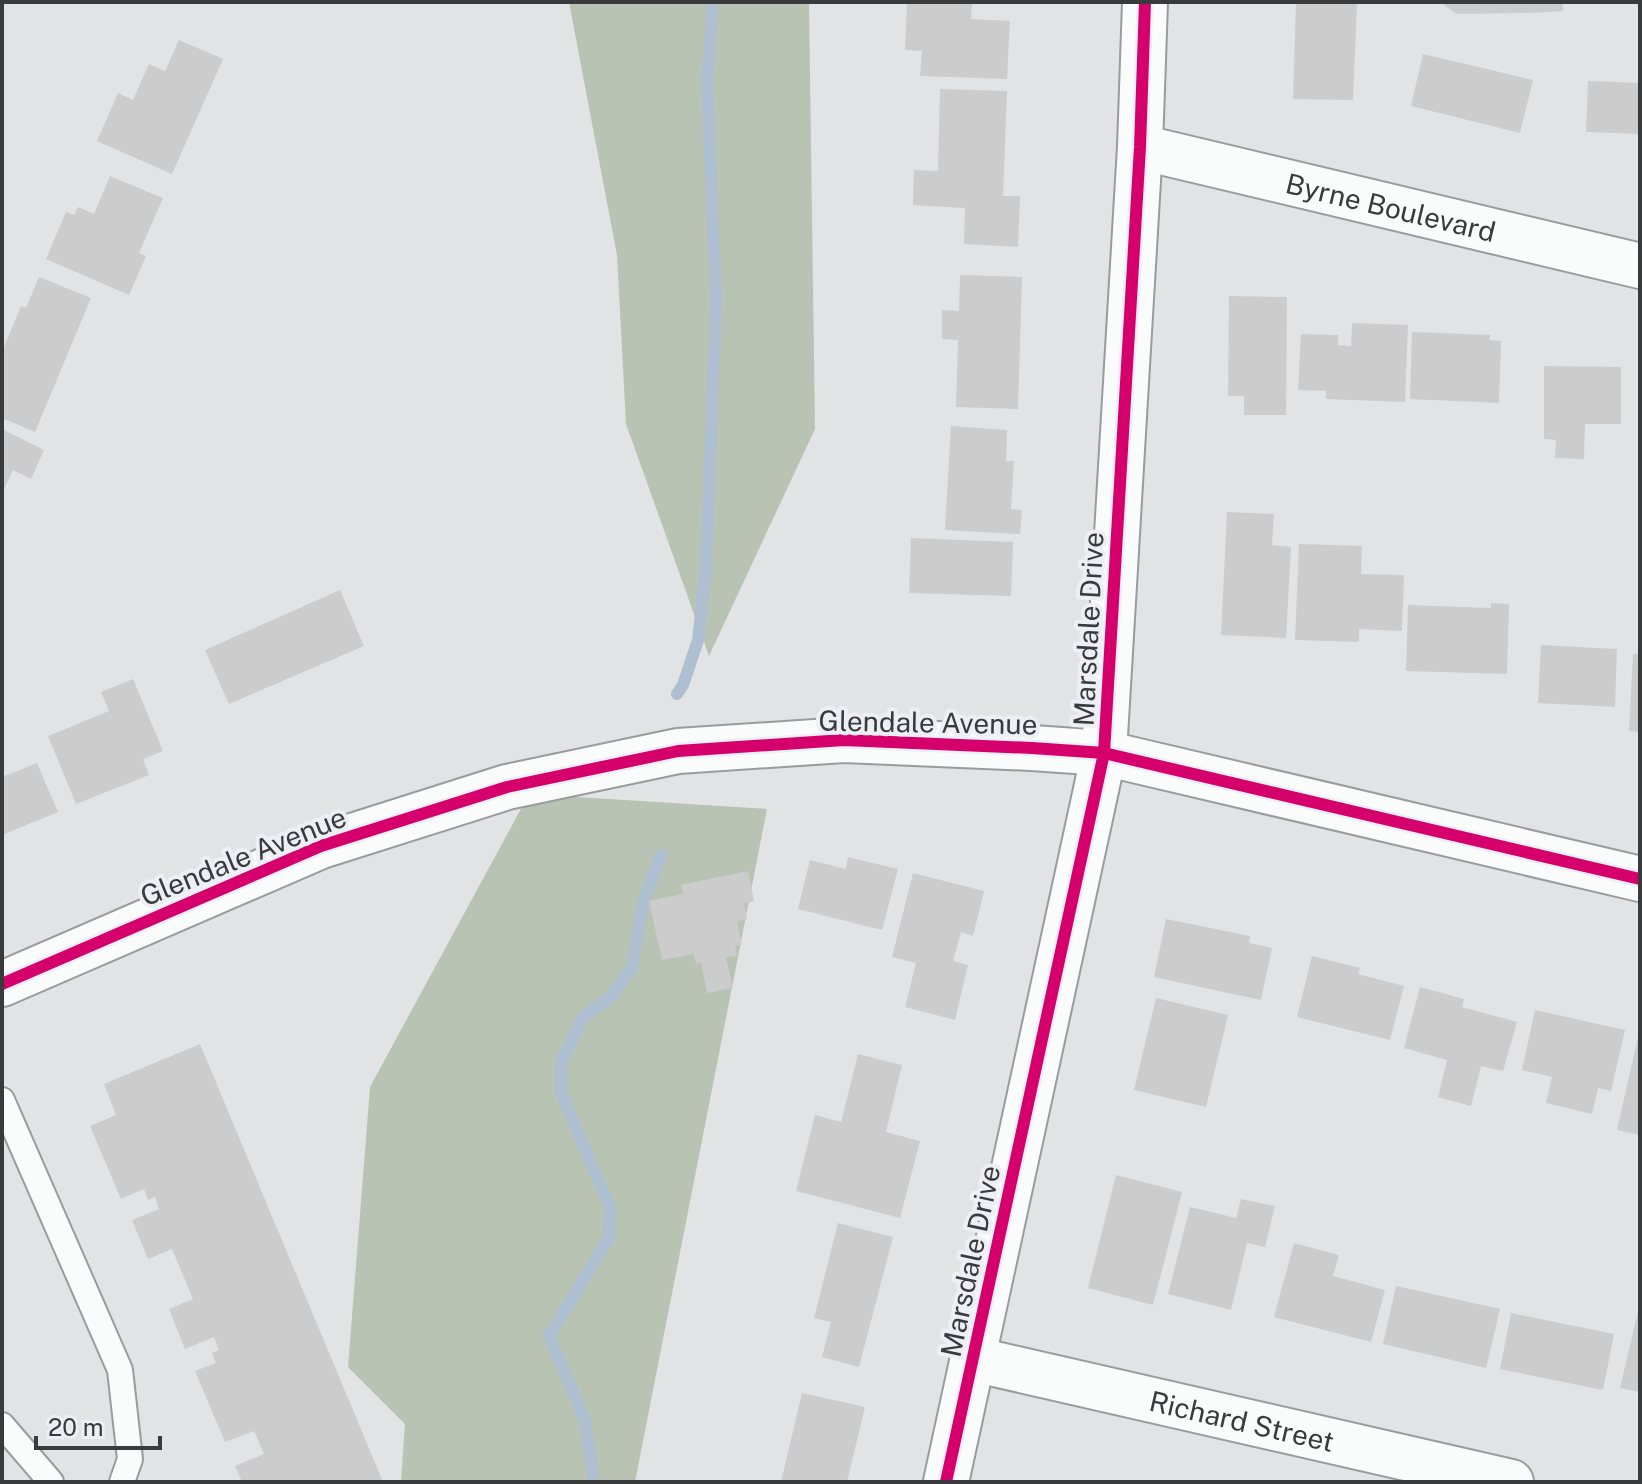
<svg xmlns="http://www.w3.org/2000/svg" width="1642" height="1484" viewBox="0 0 1642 1484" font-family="'Public Sans',sans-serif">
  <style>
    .forest { fill: #b9c3b4 }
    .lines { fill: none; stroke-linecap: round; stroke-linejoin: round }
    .stream { stroke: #aebfd1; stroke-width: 12 }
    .building { fill: #cccccd }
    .service-casing { stroke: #9a9b9d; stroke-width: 28 }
    .minor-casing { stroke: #9a9b9d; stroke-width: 48 }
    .secondary-casing { stroke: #9a9b9d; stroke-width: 48 }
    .service { stroke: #fafbfb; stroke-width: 24 }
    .minor { stroke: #fafbfb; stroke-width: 44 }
    .secondary { stroke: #fafbfb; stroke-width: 44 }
    .cycleway-casing { stroke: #eceff4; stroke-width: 17 }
    .cycleway { stroke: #d6006c; stroke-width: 12 }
    .labels { text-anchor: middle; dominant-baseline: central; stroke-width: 8; stroke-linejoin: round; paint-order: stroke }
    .street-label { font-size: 28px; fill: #393a3c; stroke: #eceff4 }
  </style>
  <rect width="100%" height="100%" fill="#e1e3e5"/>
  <path class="forest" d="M 569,2 L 809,2 L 815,429 L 709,656 L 626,424 L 617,255 Z
    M 529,794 L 767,809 L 635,1482 L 401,1482 L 405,1424 L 348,1367 L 370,1087 Z"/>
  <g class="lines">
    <path class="stream" d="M 677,694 L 683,685 L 698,640 L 706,568 L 716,300 L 707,81 L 713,2
      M 594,1482 L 585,1420 L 549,1336 L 609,1238 L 610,1207 L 561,1093 L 561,1062 L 583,1017 L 610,998 L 632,968 L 643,902 L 661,855"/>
  </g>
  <path class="building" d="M 907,2 L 972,2 L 971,19 L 1010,21 L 1007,79 L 920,76 L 922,51 L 905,50 Z
    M 1296,2 L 1357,2 L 1353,100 L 1293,99 Z
    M 1444,2 L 1563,2 L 1563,11 L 1530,13 L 1457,14 L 1445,6 Z
    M 179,40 L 223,59 L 172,174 L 97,141 L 118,93 L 133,100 L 149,64 L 165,71 Z
    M 1423,54 L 1533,80 L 1520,133 L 1411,106 Z
    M 1588,81 L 1640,83 L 1640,134 L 1586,132 Z
    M 940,89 L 1007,91 L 1003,196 L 1020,196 L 1018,247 L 964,244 L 965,208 L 913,205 L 914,170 L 938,171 Z
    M 110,176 L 163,198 L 139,253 L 146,256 L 129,295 L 46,259 L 66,212 L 74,215 L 78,207 L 94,214 Z
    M 960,275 L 1022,277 L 1018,409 L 956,407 L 958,340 L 942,339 L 942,310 L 959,311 Z
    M 39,277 L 91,298 L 35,432 L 2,418 L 2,352 L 21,306 L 26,308 Z
    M 1229,296 L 1287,297 L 1286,415 L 1244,415 L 1244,396 L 1228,396 Z
    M 1352,323 L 1408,325 L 1405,402 L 1326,399 L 1326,391 L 1298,390 L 1301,334 L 1338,335 L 1338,345 L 1351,346 Z
    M 1412,332 L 1490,335 L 1490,340 L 1501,341 L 1499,403 L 1410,399 Z
    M 1544,366 L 1621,367 L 1621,424 L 1585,424 L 1584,459 L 1555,458 L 1556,440 L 1544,439 Z
    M 951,426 L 1007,430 L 1006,461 L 1014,461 L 1011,509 L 1022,510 L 1020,534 L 945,530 Z
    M 2,429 L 44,450 L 31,479 L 13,470 L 2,493 Z
    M 1227,512 L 1274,514 L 1272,545 L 1291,547 L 1286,638 L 1221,635 Z
    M 911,538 L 1013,542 L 1011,596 L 909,593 Z
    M 1299,544 L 1362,546 L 1361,574 L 1404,575 L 1402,631 L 1359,629 L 1359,642 L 1295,640 Z
    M 340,590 L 364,646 L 229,704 L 205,650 Z
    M 1491,603 L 1509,604 L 1507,674 L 1406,671 L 1408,605 L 1491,608 Z
    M 1541,645 L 1617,649 L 1615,707 L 1538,703 Z
    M 1633,654 L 1640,654 L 1640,732 L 1629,731 Z
    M 133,679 L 163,751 L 143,759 L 149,775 L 76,804 L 48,736 L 109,711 L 101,692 Z
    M 37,763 L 58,812 L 2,835 L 2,777 Z
    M 848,857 L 898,869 L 882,930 L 798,909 L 810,860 L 846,869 Z
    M 748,871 L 754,901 L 744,904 L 747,919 L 737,921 L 742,945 L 735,946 L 737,956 L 726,958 L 733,988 L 707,993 L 701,962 L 696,964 L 694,954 L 662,960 L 649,901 L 683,894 L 681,885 Z
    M 913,873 L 984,891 L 973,936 L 961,932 L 953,961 L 968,965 L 955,1020 L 905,1007 L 916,963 L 892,957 Z
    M 1166,919 L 1250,936 L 1249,943 L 1272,948 L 1261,1000 L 1154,977 Z
    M 1312,956 L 1360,968 L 1358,974 L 1404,986 L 1390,1040 L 1297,1017 Z
    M 1420,987 L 1464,999 L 1462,1007 L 1517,1022 L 1503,1071 L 1481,1066 L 1471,1106 L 1438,1097 L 1447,1060 L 1404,1048 Z
    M 1156,998 L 1228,1015 L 1206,1107 L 1134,1090 Z
    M 1535,1010 L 1625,1030 L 1611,1091 L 1598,1088 L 1592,1114 L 1546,1103 L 1552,1077 L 1522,1070 Z
    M 1639,1033 L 1640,1033 L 1640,1135 L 1617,1130 Z
    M 200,1044 L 383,1482 L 242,1482 L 235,1466 L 264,1454 L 254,1431 L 225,1442 L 195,1371 L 216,1363 L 212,1353 L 219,1350 L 214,1337 L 185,1349 L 169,1309 L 193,1299 L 172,1249 L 148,1259 L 132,1220 L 159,1209 L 155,1197 L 148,1200 L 144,1189 L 121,1199 L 90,1126 L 116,1115 L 104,1084 Z
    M 858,1054 L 902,1065 L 886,1132 L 920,1141 L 900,1218 L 796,1191 L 815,1115 L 841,1122 Z
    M 1116,1175 L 1182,1192 L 1153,1305 L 1088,1288 Z
    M 1241,1199 L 1275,1206 L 1265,1247 L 1247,1243 L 1231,1310 L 1168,1294 L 1190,1207 L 1236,1218 Z
    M 838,1223 L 893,1237 L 859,1367 L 822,1357 L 831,1322 L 814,1318 Z
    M 1294,1243 L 1339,1255 L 1333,1276 L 1385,1290 L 1371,1342 L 1274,1317 Z
    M 1396,1286 L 1500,1309 L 1486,1368 L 1383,1344 Z
    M 1639,1307 L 1640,1307 L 1640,1392 L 1620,1388 Z
    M 1511,1313 L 1614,1334 L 1603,1390 L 1500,1369 Z
    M 802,1393 L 865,1407 L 847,1482 L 781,1482 Z"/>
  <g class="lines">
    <defs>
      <path id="service" d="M 2,1100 L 120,1370 L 130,1459 L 122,1482
        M 2,1425 L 51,1482"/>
      <g id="minor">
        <path id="s1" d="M 1140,147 L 1640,266"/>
        <path id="s2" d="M 973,1359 L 1511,1482"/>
        <path d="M 946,1482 L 1104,753 L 1140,147 L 1145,2"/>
      </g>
      <path id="secondary" d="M 2,984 L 321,846 L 507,787 L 678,751 L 844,740 L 1032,748 L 1104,753 L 1640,879"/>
    </defs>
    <use href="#service" class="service-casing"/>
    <use href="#minor" class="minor-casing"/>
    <use href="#secondary" class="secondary-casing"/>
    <use href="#service" class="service"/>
    <use href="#minor" class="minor"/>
    <use href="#secondary" class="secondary"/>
    <defs>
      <path id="cycleway" d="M 2,984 L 321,846 L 507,787 L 678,751 L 844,740 L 1032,748 L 1104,753 L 1640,879
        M 946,1482 L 1104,753 L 1140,147 L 1145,2"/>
    </defs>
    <use href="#cycleway" class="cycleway-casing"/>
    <use href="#cycleway" class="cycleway"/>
  </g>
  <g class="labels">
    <g class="street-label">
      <text stroke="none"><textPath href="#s1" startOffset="258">Byrne Boulevard</textPath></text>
      <text transform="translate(1088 629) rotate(-87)">Marsdale Drive</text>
      <text transform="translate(928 722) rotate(1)">Glendale Avenue</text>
      <text transform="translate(243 856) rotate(-22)">Glendale Avenue</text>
      <text transform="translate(970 1261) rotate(-78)">Marsdale Drive</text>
      <text stroke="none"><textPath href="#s2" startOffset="276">Richard Street</textPath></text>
    </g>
  </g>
  <rect width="1642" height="1484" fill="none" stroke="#393a3c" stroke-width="8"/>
  <path d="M36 1436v12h124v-12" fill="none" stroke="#393a3c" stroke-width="4"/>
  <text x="48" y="1436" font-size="24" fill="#393a3c" stroke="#eceff4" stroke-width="6" paint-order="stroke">20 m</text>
</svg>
